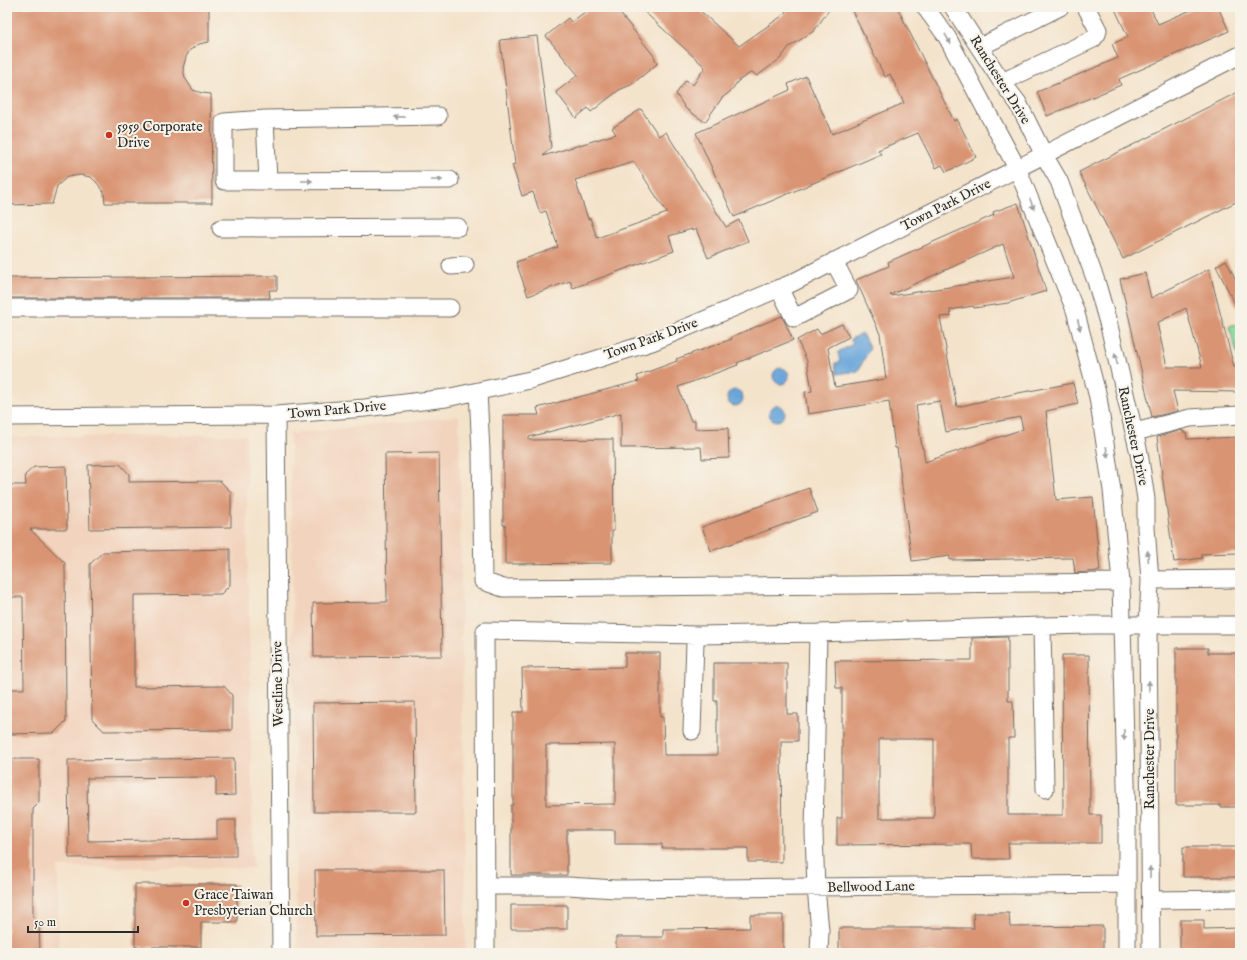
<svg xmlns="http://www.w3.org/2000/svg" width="1247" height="960" viewBox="0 0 1247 960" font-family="'IM FELL English',serif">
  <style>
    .built { fill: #f2d4be }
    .green { fill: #84dca0; stroke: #588466 }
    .water { fill: #69a5da; stroke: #4a6882 }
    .building { fill: #d99473; fill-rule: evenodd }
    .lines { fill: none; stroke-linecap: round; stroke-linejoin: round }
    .minor-casing { stroke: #716b63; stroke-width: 19 }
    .minor { stroke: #fff; stroke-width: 17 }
    .oneway { fill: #a0a0a0 }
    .poi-dot { fill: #c8321e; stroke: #f7f3e8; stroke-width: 1.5 }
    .labels { text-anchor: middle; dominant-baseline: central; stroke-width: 4; stroke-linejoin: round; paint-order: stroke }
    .street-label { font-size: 14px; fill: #2b2b2b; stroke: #f7f3e8 }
    .poi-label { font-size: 14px; fill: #2b2b2b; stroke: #f7f3e8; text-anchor: start }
  </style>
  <rect width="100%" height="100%" fill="#f7f3e8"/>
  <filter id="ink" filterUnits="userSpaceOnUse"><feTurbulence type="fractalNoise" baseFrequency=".025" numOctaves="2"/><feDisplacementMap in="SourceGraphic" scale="8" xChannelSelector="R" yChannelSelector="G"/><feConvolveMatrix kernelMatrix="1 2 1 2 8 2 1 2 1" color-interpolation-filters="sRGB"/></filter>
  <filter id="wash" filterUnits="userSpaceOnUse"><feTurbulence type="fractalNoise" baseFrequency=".012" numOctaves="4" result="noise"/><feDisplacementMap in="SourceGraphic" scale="16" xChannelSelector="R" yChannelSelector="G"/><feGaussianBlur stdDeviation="0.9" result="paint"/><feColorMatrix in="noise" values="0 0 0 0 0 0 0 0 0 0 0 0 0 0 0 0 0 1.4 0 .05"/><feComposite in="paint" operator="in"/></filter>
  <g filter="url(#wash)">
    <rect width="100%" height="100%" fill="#f4e3cb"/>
    <path class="built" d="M 459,416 L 466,953 L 297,953 L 290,434 Z
      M 246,435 L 253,868 L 58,867 L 59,953 L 7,953 L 7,437 Z"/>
    <path class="green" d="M 1240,323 L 1240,360 L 1239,360 L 1229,326 Z"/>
    <path class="water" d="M 862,334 L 870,348 L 858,371 L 837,374 L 835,363 L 840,362 L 838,352 L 853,344 L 850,339 Z
      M773 376a8 8 0 1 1 16 0a8 8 0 1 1-16 0Z
      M727 398a8 8 0 1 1 16 0a8 8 0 1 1-16 0Z
      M769 413a8 8 0 1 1 16 0a8 8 0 1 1-16 0Z"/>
    <g id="blocks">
      <path class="building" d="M 7,7 L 209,7 L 209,42 L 199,44 L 190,50 L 186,57 L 183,68 L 185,78 L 193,90 L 202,93 L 211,94 L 212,203 L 105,203 L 104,193 L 98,184 L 91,177 L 80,175 L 67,177 L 57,186 L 52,204 L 7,205 Z
        M 592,7 L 615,7 L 654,56 L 657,64 L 631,85 L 619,90 L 591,112 L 588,108 L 576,118 L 556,92 L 578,75 L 546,36 L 568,18 L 571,22 Z
        M 639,7 L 696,7 L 739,46 L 782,16 L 789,7 L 831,7 L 814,31 L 789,47 L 780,59 L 757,76 L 752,72 L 738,81 L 731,91 L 722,98 L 705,122 L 686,109 L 676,94 L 686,80 L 693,85 L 705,67 Z
        M 850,7 L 897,7 L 954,121 L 957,119 L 976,157 L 946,172 L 942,165 L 936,168 L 918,133 L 878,150 L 881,154 L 734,217 L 696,133 L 790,90 L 788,84 L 806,76 L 832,134 L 904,103 L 890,74 L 885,77 Z
        M 1114,7 L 1150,7 L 1158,24 L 1198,7 L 1218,7 L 1229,31 L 1119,79 L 1121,85 L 1047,116 L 1037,92 L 1118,58 L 1112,44 L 1128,37 Z
        M 537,36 L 551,147 L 543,156 L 616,134 L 612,128 L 641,109 L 659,136 L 666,132 L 726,227 L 739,220 L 748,241 L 708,258 L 696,229 L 692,231 L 692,229 L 669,236 L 674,251 L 573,288 L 570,281 L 528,296 L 516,262 L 558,247 L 546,211 L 540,213 L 533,192 L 522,196 L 512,165 L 515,164 L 500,40 ZM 634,162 L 667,213 L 597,238 L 590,218 L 588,219 L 575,180 Z
        M 1240,91 L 1240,200 L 1123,259 L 1079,172 Z
        M 1018,203 L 1046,291 L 1008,303 L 974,308 L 973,306 L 950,310 L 951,316 L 940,317 L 957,407 L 1018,393 L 1073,383 L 1078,404 L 1046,411 L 1056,500 L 1093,497 L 1100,571 L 1075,573 L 1073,558 L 950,560 L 950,556 L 912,561 L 897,448 L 895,448 L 889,401 L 808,414 L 805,392 L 812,391 L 807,361 L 797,340 L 817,329 L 820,334 L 842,324 L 849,337 L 828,348 L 835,387 L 886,379 L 880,334 L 856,280 L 889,266 L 888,262 L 994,215 L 993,212 ZM 1003,244 L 1014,277 L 891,296 L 890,295 ZM 940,401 L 946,432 L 1020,417 L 1023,429 L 925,462 L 923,448 L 922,448 L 916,405 Z
        M 1226,260 L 1240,288 L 1240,314 L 1216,266 Z
        M 1209,269 L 1234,367 L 1240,367 L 1240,392 L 1173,391 L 1178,411 L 1152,417 L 1120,279 L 1145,273 L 1151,298 ZM 1186,308 L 1202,367 L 1167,367 L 1157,323 Z
        M 277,276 L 277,290 L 269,290 L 270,298 L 7,298 L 7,278 Z
        M 782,316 L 793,340 L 737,363 L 738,365 L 678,387 L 691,421 L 695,421 L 695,429 L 728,428 L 729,458 L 702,459 L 701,447 L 621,448 L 621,413 L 529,437 L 529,440 L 613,439 L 614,531 L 612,531 L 612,563 L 505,564 L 505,525 L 503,525 L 503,415 L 539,415 L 537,408 L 639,381 L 637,376 L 677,361 L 676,359 L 732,339 L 731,337 Z
        M 1182,430 L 1183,432 L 1186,432 L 1187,439 L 1240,437 L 1240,553 L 1202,554 L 1202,558 L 1174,562 L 1157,437 Z
        M 439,453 L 442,656 L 314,657 L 313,603 L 387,602 L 385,454 Z
        M 120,464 L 129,474 L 129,482 L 220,481 L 231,492 L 231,527 L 90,529 L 88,465 Z
        M 66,466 L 67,529 L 30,529 L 65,563 L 66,721 L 54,733 L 7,734 L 7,689 L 24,689 L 23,597 L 7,597 L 7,485 L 26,485 L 25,475 L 34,467 Z
        M 809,488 L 818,512 L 711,551 L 702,527 Z
        M 230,549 L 230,585 L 221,594 L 134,595 L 134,687 L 224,686 L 232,695 L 232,730 L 104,731 L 92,719 L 90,564 L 103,552 Z
        M 1008,637 L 1008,701 L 1013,701 L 1014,738 L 1008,738 L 1008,815 L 1063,815 L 1062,655 L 1089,655 L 1090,815 L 1101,815 L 1101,843 L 1008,843 L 1009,859 L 972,859 L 971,844 L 837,845 L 837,818 L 842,818 L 842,688 L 836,688 L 835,661 L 972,660 L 972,638 ZM 879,739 L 934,739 L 934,818 L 879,818 Z
        M 1176,648 L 1208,648 L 1208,653 L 1240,653 L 1240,807 L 1220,807 L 1220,805 L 1176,805 Z
        M 625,653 L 660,653 L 660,717 L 663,717 L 664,755 L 717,755 L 717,701 L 714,701 L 714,663 L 787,663 L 787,714 L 798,714 L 798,741 L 781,741 L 782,862 L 748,862 L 748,848 L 662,848 L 662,844 L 615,844 L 615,830 L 567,830 L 567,875 L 511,875 L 511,805 L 513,805 L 513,712 L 523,712 L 522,668 L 625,667 ZM 615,744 L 615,804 L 546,805 L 546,745 Z
        M 415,702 L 416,812 L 314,812 L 313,703 Z
        M 234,758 L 235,795 L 216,796 L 216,777 L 87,778 L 88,841 L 217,839 L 217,820 L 236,820 L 236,856 L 69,858 L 68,760 Z
        M 7,759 L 39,759 L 39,803 L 33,809 L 33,917 L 39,923 L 40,953 L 7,953 Z
        M 1183,847 L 1240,847 L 1240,877 L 1183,877 Z
        M 315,870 L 444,870 L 445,935 L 316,936 Z
        M 135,884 L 237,884 L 237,922 L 201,922 L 201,947 L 135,947 Z
        M 511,905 L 567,905 L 567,929 L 511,929 Z
        M 973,913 L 1009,913 L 1010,927 L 1103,926 L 1103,953 L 839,953 L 839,928 L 974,928 Z
        M 750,915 L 783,915 L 783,953 L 616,953 L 616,937 L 663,937 L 663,929 L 750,928 Z
        M 1180,920 L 1204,920 L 1204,929 L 1240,928 L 1240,951 L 1180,953 Z"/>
    </g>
  </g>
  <g filter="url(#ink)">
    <use href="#blocks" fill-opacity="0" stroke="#716b63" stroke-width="1"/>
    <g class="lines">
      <defs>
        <path id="minor" d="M 925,7 L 947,37 L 1017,168 L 1075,310 L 1098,397 L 1112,490 L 1121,582 L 1127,824 L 1127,953
          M 953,7 L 1002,82 L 1018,103 L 1044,155 L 1059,181 L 1096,281 L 1109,326 L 1139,453 L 1146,499 L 1146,528 L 1150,580 L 1148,625 L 1151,953
          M 980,47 L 1060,7
          M 1002,82 L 1093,39 L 1097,34 L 1098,30 L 1086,7
          M 438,116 L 265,119 L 224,122 L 224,181 L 450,180
          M 265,119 L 268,181
          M 221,228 L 458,227
          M 451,266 L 465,265
          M 779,288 L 794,318 L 849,290 L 834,261
          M 7,308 L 450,308
          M 478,391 L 481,452 L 483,581 L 503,588 L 856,585 L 1121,582
          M 276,415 L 281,953
          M 7,417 L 276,415 L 365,408 L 446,398 L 530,380 L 652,342 L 792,283 L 1240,55
          M 1135,432 L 1190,418 L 1240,415
          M 1150,580 L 1240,579
          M 692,731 L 695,642 L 699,635 L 818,633
          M 1045,789 L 1042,626 L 1092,625 L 1240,625
          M 486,886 L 568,886 L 615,889 L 1127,884
          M 1151,900 L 1240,899
          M 486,953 L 485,631 L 699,635
          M 819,953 L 820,931 L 816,888 L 814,833 L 818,633 L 1042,626"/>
      </defs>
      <use href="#minor" class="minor-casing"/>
      <use href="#minor" class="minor"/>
    </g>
    <defs><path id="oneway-solid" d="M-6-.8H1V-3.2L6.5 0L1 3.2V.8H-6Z"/></defs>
    <g class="oneway">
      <use href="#oneway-solid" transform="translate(948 39) rotate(59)"/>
      <use href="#oneway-solid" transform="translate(399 117) rotate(179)"/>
      <use href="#oneway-solid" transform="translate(437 180)"/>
      <use href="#oneway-solid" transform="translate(307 181)"/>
      <use href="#oneway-solid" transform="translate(1032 204) rotate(68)"/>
      <use href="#oneway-solid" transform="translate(1079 325) rotate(77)"/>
      <use href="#oneway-solid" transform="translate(1116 359) rotate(-103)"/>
      <use href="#oneway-solid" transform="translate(1107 452) rotate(82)"/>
      <use href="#oneway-solid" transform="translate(1148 556) rotate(-94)"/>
      <use href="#oneway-solid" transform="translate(1149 686) rotate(-90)"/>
      <use href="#oneway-solid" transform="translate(1124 735) rotate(88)"/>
      <use href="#oneway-solid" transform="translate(1150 872) rotate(-90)"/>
    </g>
  </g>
  <g class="poi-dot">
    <circle cx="109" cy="135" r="4"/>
    <circle cx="186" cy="903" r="4"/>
  </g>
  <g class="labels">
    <g class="street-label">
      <text transform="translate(1000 80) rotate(58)">Ranchester Drive</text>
      <text transform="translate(946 205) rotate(-27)">Town Park Drive</text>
      <text transform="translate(651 339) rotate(-20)">Town Park Drive</text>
      <text transform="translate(337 410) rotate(-5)">Town Park Drive</text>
      <text transform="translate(1133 436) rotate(78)">Ranchester Drive</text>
      <text transform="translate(278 684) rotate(-91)">Westline Drive</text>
      <text transform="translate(1150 759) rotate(-90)">Ranchester Drive</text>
      <text transform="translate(871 887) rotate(-1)">Bellwood Lane</text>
    </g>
    <g class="poi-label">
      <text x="117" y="127">5959 Corporate<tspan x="117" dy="16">Drive</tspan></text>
      <text x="194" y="895">Grace Taiwan<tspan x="194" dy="16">Presbyterian Church</tspan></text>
    </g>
  </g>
  <rect width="1247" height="960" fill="none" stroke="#f7f3e8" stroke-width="24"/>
  <path d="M28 926v6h110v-6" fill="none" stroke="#2b2b2b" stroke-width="2"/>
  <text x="34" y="926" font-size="12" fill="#2b2b2b" stroke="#f7f3e8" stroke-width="3" paint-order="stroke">50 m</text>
</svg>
